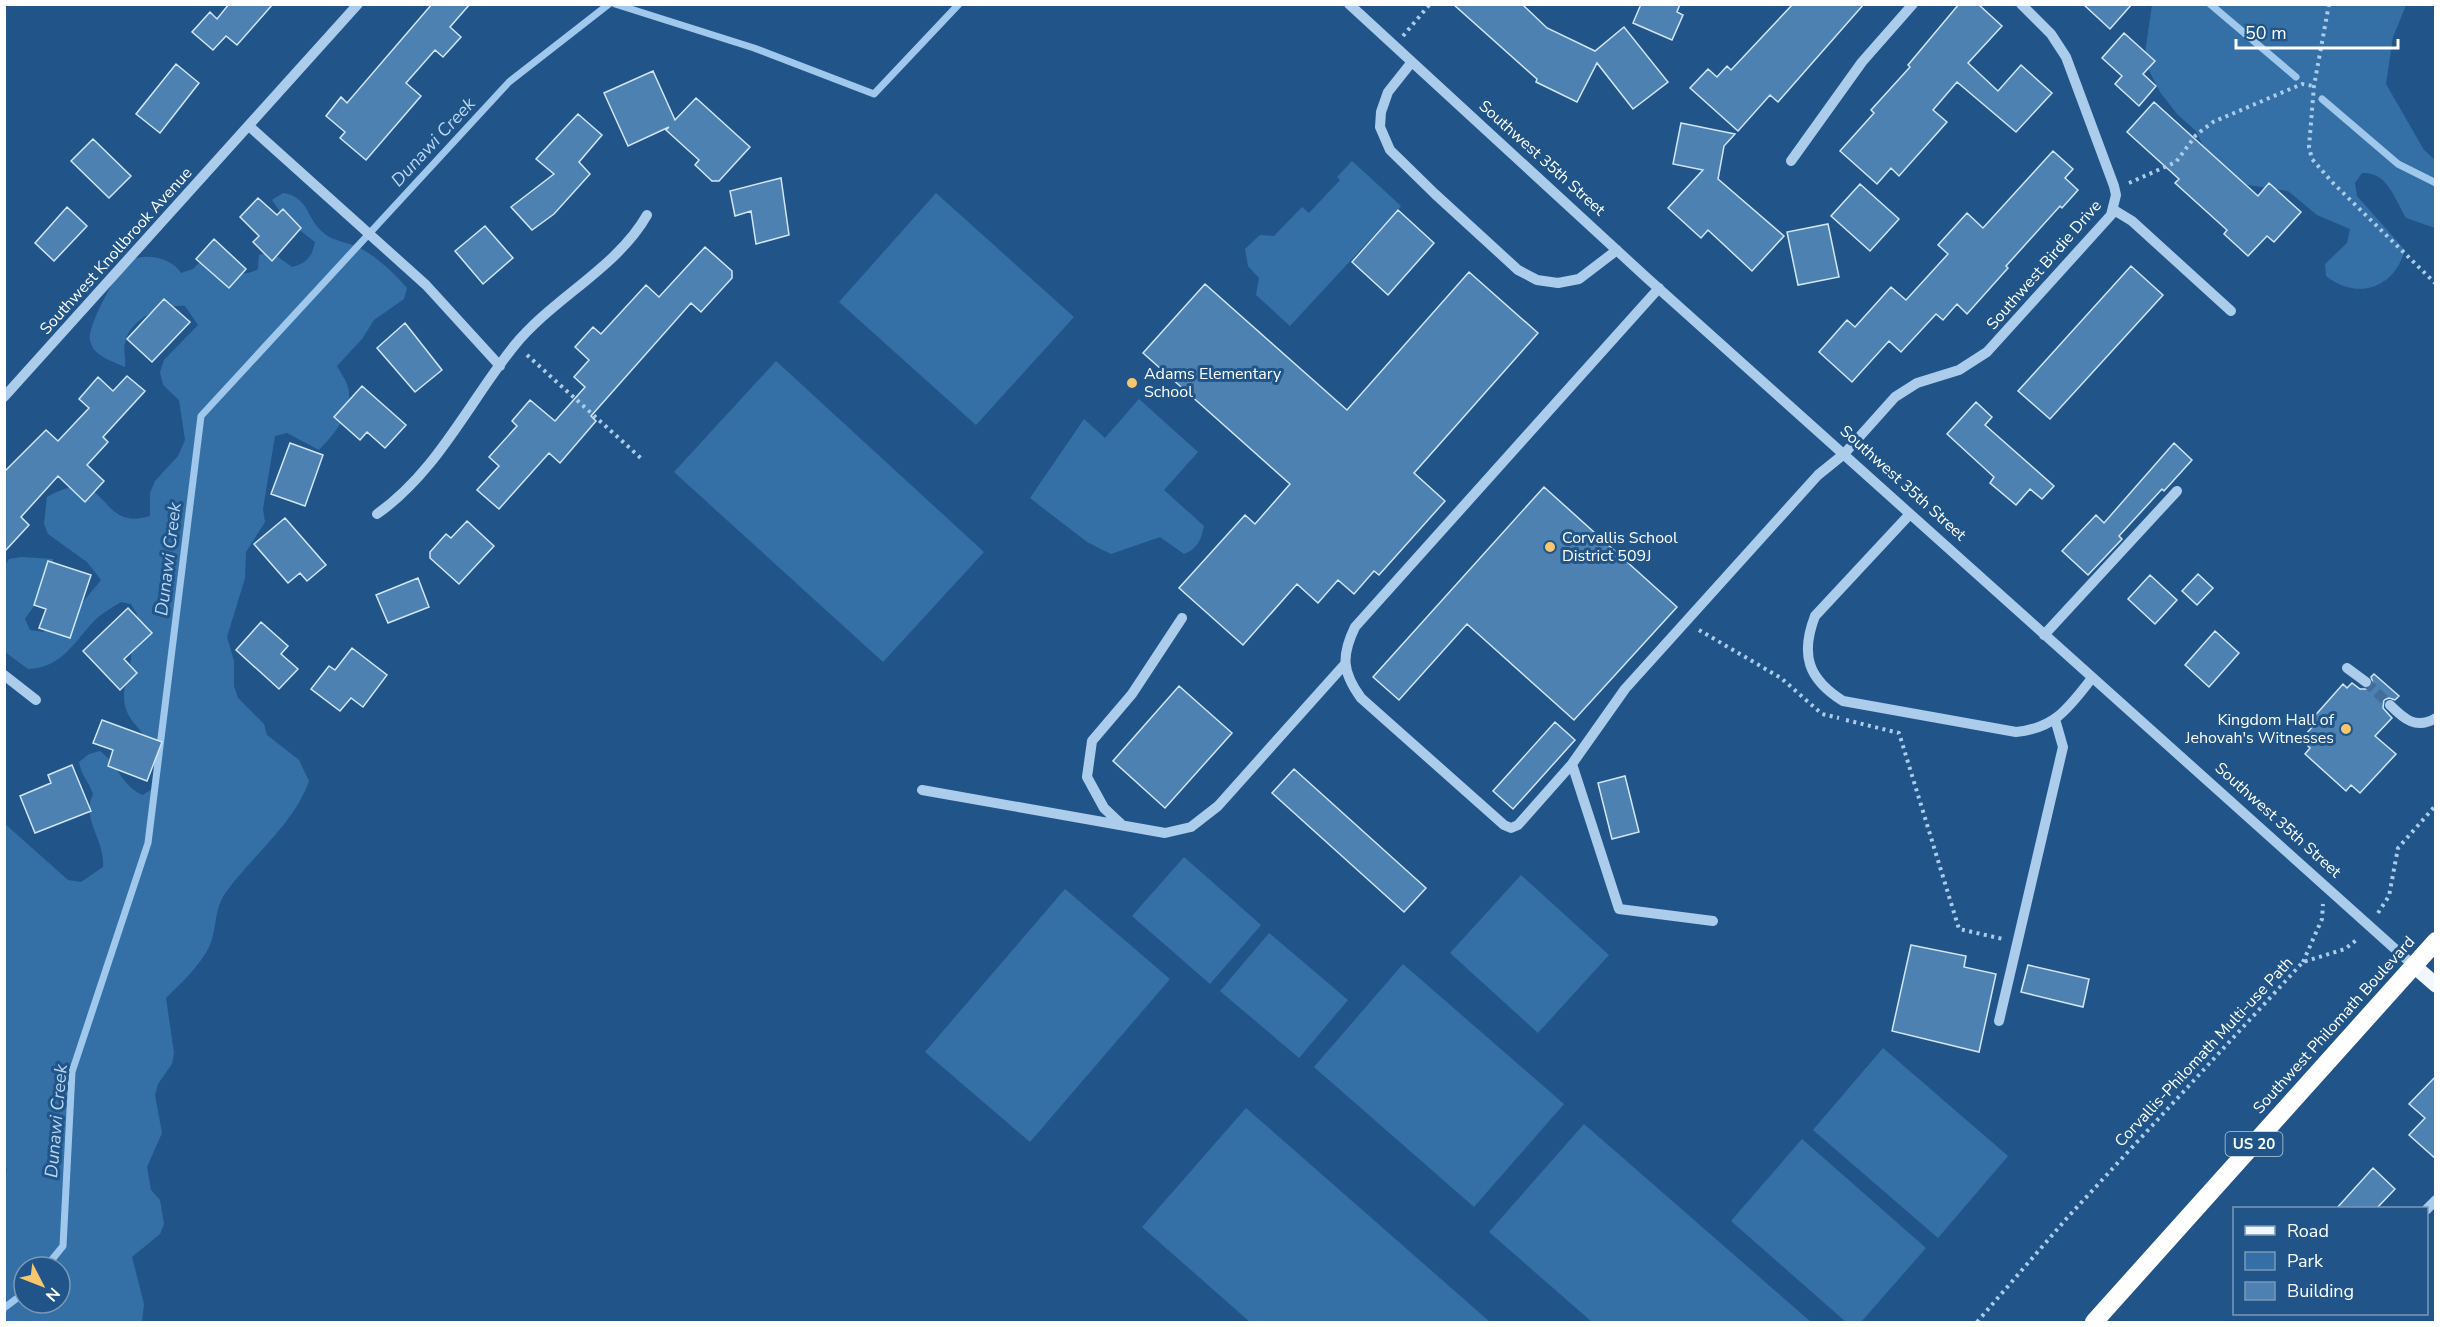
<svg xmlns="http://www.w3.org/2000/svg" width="2440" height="1327" viewBox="0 0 2440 1327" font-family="'Nunito Sans',sans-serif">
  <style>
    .green { fill: #3470a6; fill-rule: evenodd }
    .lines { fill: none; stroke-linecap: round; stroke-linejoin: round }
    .stream { stroke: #a0c8ec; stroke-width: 7 }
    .building { fill: #4d81b2; stroke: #d1e5f8; stroke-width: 1.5 }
    .minor-tunnel { stroke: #426e9b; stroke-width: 10; stroke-dasharray: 10 5; stroke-linecap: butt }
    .path { stroke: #accceb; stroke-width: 4; stroke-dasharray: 3 4.5; stroke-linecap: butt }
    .minor { stroke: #accceb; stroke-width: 10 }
    .major { stroke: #f1f7fe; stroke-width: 15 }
    .highway { stroke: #fff; stroke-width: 18 }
    .poi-dot { fill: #f8c76d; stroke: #215589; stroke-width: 2 }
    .labels { text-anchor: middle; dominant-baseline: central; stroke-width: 6; stroke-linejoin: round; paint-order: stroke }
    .shield { fill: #215589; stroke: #bcccdc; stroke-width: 1.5 }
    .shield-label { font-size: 15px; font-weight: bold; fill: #fff }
    .street-label { font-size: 16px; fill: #fff; stroke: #215589 }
    .poi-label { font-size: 16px; fill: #fff; stroke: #215589; text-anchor: start }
    .water-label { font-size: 18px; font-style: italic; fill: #b8d6f2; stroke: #215589 }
  </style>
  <rect width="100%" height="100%" fill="#215589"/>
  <path class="green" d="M 2152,5 L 2406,5 L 2393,37 L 2386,84 L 2424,150 L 2435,160 L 2435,228 L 2406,218 C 2395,199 2387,171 2362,173 L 2355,183 L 2357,196 L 2405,250 C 2394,288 2358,301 2326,276 L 2325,264 L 2347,243 L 2350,229 L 2317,215 L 2288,191 L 2235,183 L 2214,170 L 2196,131 L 2177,114 L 2160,92 L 2144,60 Z
    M 1352,161 L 1401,206 L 1290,326 L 1256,295 L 1259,278 L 1248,266 L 1245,249 L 1260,235 L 1274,236 L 1302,207 L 1309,213 L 1340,180 L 1337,177 Z
    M 283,193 C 311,198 305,219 325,234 C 335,242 348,242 360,248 C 378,258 393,272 407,288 L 404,299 L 374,320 L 362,339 L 337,366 C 340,372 346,380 348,387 C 354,412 334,434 319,450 L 287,433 L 275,436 L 263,509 L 265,522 L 246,552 L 245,578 L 227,637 L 234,661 L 234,686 L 238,698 L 264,724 L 267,735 L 299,760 L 309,781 C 294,824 252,856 226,892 C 214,909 217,928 210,945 C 201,965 181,983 166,998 L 174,1053 L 172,1064 L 158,1084 L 155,1095 L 162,1133 L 147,1167 L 151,1190 L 160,1200 L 164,1224 L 160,1234 L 132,1257 L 144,1304 L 142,1322 L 5,1322 L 4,1174 L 7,1170 L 4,1162 L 4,823 L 68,880 L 81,882 L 103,867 C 105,838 81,821 93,794 C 89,782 81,775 79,762 L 89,754 L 100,751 C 118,764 121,786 143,795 L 153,788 C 157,759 156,753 139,729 C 134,723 128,716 126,709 C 120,690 129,678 131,660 C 132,644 133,630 137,614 L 131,604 L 121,602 C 113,607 104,612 97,618 C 75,640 63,668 28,669 L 5,652 L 4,567 L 9,559 L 21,557 L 53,559 C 55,583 38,600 25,619 L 30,630 L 43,632 L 78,608 L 101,580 L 87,562 L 48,534 L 44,524 L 47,497 C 112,461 95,533 150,516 L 150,493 L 155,481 L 178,456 L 185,440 L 179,400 L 163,385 L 160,372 L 164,360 L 198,325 L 185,306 C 163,304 130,318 125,343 C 123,350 126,359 125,367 C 112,361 93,356 90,340 C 87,326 115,277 125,265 C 139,250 172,257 181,273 L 193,269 L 202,260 C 221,268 238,281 258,269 L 259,255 L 271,252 L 292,267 C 307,263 312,257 315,242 L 285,219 L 272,200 ZM 24,1267 L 60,1267 L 60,1303 L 24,1303 Z
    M 936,193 L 1074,317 L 976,425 L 839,302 Z
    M 776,361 L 984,552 L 883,662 L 674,472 Z
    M 1139,399 L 1198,452 L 1164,490 L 1204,526 C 1201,540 1198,548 1184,554 L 1160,537 L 1111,554 L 1087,542 L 1030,498 L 1084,419 L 1105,438 Z
    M 1184,857 L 1261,925 L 1210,984 L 1132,916 Z
    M 1521,875 L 1609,955 L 1538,1033 L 1450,953 Z
    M 1065,889 L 1170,979 L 1030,1142 L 925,1052 Z
    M 1269,933 L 1348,1000 L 1299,1058 L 1220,991 Z
    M 1403,964 L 1564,1104 L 1474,1207 L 1314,1067 Z
    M 1883,1048 L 2008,1156 L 1938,1238 L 1813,1130 Z
    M 1246,1108 L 1490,1322 L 1250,1322 L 1142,1227 Z
    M 1584,1124 L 1811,1322 L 1592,1322 L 1489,1232 Z
    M 1802,1139 L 1926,1248 L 1861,1322 L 1846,1322 L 1731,1221 Z"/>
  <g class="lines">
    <path class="stream" d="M 615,4 L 754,48 L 874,94 L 959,4
      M 2210,4 L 2296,77
      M 2322,99 L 2398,164 L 2436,183
      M 46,1267 L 63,1246 L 72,1072 L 148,843 L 201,416 L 509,82 L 609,4
      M 4,1308 L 24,1293"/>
  </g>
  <path class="building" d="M 229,4 L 273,4 L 237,45 L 226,36 L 213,50 L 192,32 L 210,12 L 217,19 Z
    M 432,4 L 470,4 L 450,27 L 461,37 L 443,57 L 435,50 L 406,83 L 421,96 L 366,160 L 340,138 L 345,132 L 326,116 L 341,97 L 347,103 Z
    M 1453,4 L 1522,4 L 1547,28 L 1595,51 L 1624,27 L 1668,82 L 1633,109 L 1597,63 L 1577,102 L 1536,82 L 1537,79 Z
    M 1641,4 L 1680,4 L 1677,12 L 1683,15 L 1672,40 L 1633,23 Z
    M 1793,4 L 1864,4 L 1778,102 L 1770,95 L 1738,131 L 1690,88 L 1708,69 L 1717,77 L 1727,66 L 1731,70 Z
    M 1959,4 L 1978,4 L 2002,26 L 1968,63 L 1998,91 L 2021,65 L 2052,93 L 2016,132 L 1957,82 L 1933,110 L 1947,122 L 1899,176 L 1891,168 L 1877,184 L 1840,151 L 1874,113 L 1871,110 L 1910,67 L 1908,65 Z
    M 2083,4 L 2132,4 L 2110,29 Z
    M 2124,33 L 2155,61 L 2143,74 L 2156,86 L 2139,106 L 2115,84 L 2122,76 L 2102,58 Z
    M 176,64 L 199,83 L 160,133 L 136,114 Z
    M 653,71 L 675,120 L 696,98 L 750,147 L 719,181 L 712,181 L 695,165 L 699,160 L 666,130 L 669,127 L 628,146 L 604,93 Z
    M 2154,102 L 2258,196 L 2269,183 L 2301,212 L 2274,242 L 2267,236 L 2248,256 L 2224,234 L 2227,230 L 2175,183 L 2179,179 L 2127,132 Z
    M 578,114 L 602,135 L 579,162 L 590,174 L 554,214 L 532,230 L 511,207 L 554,174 L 536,159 Z
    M 1681,123 L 1735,134 L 1724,146 L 1718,179 L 1784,236 L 1752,271 L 1708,230 L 1701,238 L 1668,208 L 1703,170 L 1673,164 Z
    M 93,139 L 131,176 L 109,198 L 71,161 Z
    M 2053,151 L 2073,169 L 2065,178 L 2078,190 L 2062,208 L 2060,206 L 2006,266 L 2008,268 L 1967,314 L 1957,304 L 1943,320 L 1936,314 L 1901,352 L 1889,341 L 1852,382 L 1819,352 L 1847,320 L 1855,327 L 1891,287 L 1906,300 L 1948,254 L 1938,245 L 1967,213 L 1983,228 Z
    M 781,178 L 789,235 L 756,244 L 751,211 L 735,216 L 730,191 Z
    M 1860,184 L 1899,219 L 1870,251 L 1831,216 Z
    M 258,198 L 277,215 L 283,209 L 301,228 L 272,261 L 253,242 L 259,236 L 240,217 Z
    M 67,207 L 87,226 L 54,261 L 35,243 Z
    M 1398,210 L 1434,243 L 1388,295 L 1352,262 Z
    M 1828,224 L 1839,277 L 1798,285 L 1787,232 Z
    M 485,226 L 513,258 L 483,284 L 455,251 Z
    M 214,239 L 246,269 L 229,288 L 196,259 Z
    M 705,247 L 732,271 L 732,278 L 701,312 L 691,303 L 591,416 L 596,421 L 560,463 L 549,453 L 499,509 L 477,490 L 499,466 L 489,457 L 517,426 L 512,421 L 530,400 L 555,421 L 585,387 L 574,377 L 589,360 L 575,347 L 593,327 L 601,334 L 646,285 L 659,297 Z
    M 2131,266 L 2163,295 L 2050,419 L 2018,391 Z
    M 1469,272 L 1538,333 L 1414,473 L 1445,501 L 1379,575 L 1374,571 L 1354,594 L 1338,580 L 1318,603 L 1297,584 L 1243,645 L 1179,588 L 1245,515 L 1255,524 L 1290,484 L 1143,353 L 1205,284 L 1347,410 Z
    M 164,299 L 190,322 L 152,362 L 127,339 Z
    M 405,323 L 442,370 L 415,392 L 377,348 Z
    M 127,376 L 145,391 L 103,437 L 108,442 L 87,465 L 104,481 L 85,502 L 58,476 L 21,517 L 29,525 L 4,552 L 4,472 L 46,430 L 58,441 L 89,408 L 79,399 L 98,377 L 113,391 Z
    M 362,386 L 406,425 L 385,448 L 367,432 L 360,440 L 334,417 Z
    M 1976,402 L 1992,417 L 1985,425 L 2054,486 L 2042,499 L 2030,489 L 2016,505 L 1990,483 L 1994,477 L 1947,434 Z
    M 290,443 L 323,455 L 305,506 L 271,494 Z
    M 2174,443 L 2192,460 L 2164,491 L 2162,489 L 2119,536 L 2122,539 L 2088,575 L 2062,551 L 2096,515 L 2104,523 Z
    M 1544,487 L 1677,607 L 1574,720 L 1467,624 L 1399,700 L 1373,677 Z
    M 285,518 L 326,565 L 307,581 L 300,573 L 288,583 L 254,544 Z
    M 467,521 L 494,546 L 459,584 L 430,558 L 430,552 L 446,534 L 451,538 Z
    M 48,561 L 91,575 L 70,638 L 39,628 L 46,609 L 34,605 Z
    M 2198,574 L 2213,588 L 2197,605 L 2182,591 Z
    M 2150,575 L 2177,600 L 2155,624 L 2128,599 Z
    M 418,578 L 429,607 L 388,623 L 376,595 Z
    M 128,608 L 152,633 L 124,659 L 137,673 L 120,690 L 83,651 Z
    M 261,622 L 288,646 L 281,654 L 298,669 L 279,689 L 236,650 Z
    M 2215,631 L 2239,653 L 2209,687 L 2185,665 Z
    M 352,648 L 387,675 L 363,707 L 351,698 L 340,711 L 311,689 L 329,666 L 335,670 Z
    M 2374,674 L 2399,696 L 2395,700 L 2389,698 L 2384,700 L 2383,708 L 2392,718 L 2375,736 L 2396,754 L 2360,793 L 2351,785 L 2346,791 L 2305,754 L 2310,748 L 2301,739 L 2316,723 L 2312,719 L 2343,684 L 2347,688 L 2352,683 L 2360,689 L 2368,689 L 2373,683 L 2371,677 Z
    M 1179,686 L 1232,733 L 1165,808 L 1113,761 Z
    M 102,720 L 162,742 L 147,781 L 108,766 L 113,750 L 93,743 Z
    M 1555,722 L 1575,740 L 1513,809 L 1493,791 Z
    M 72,765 L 91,811 L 35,833 L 20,796 L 51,783 L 48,775 Z
    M 1294,769 L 1426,888 L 1404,912 L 1272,793 Z
    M 1625,776 L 1639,832 L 1612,839 L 1598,783 Z
    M 1911,945 L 1966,956 L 1964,967 L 1996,974 L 1979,1052 L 1892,1031 Z
    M 2028,965 L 2089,979 L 2083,1007 L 2021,992 Z
    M 2436,1076 L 2436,1159 L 2409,1135 L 2425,1118 L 2409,1104 Z
    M 2373,1168 L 2395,1189 L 2376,1209 L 2336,1209 Z"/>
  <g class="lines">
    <path class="minor-tunnel" d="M 2366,682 L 2390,705"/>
    <path class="path" d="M 2329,4 L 2314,86 L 2309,147 L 2312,159 L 2332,182 L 2436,284
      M 1403,36 L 1430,4
      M 2129,183 L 2176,162 L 2196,135 L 2213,122 L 2302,84 L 2314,86
      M 527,355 L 643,460
      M 1699,630 L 1781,678 L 1822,714 L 1839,718
      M 1846,720 L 1899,733 L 1959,929 L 2003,939
      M 2378,913 L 2389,896 L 2398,848 L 2436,805
      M 2303,962 L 2322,919 L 2323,904
      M 1977,1322 L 2067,1218 L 2303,962 L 2345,949 L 2359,938"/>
    <path class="minor" d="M 1349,4 L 1647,278 L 2413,965
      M 1411,63 L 1388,92 L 1381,112 L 1380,127 L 1390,150 L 1435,194 L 1518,270 L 1537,280 L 1558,283 L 1579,279 L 1617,250
      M 249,126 L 426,285 L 500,366
      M 1791,161 L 1862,62 L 1913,4
      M 2114,210 L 2132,221 L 2231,311
      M 1659,288 L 1355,627 C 1341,656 1342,672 1361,698 L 1504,825 L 1511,828 L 1518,825 L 1572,764 L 1625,689 L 1818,475 L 1844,454 L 1895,397 L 1917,383 L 1959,370 L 1987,352 L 2111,215 L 2116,195 L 2114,186 L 2066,57 L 2051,34 L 2021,4
      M 4,397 L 358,4
      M 377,514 C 437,472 469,402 514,346 C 553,298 617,268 647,215
      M 1910,514 L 1815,616 C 1800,655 1808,679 1843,701 L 2016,732 C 2056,728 2069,707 2092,678
      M 2044,635 L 2177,491
      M 2347,668 L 2366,682
      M 4,675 L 36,700
      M 2390,705 C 2404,719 2416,730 2436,718
      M 1572,764 L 1619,909 L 1713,921
      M 922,790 L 1165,833 L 1191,827 L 1218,806 L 1345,664
      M 1122,825 L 1104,808 L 1087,777 L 1092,741 L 1132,694 L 1182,618
      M 1999,1021 L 2063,747 L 2055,719
      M 2426,1210 L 2436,1200"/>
    <path class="major" d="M 2413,965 L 2436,985"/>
    <path class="highway" d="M 2094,1322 L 2436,941"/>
  </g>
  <g class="poi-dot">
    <circle cx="1132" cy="383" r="6"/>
    <circle cx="1550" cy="547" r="6"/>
    <circle cx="2346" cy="729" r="6"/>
  </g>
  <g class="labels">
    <rect class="shield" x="2225.5" y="1132" width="57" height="24" rx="4.5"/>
    <g class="shield-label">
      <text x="2254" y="1144">US 20</text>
    </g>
    <g class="street-label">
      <text transform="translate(1542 158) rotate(42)">Southwest 35th Street</text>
      <text transform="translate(116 251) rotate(-48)">Southwest Knollbrook Avenue</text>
      <text transform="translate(2044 265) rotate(-49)">Southwest Birdie Drive</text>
      <text transform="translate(1903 483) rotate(42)">Southwest 35th Street</text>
      <text transform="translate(2278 820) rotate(42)">Southwest 35th Street</text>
      <text transform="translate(2334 1025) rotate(-48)">Southwest Philomath Boulevard</text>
      <text transform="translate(2204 1052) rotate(-47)">Corvallis-Philomath Multi-use Path</text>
    </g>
    <g class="poi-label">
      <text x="1144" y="374">Adams Elementary<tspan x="1144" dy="18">School</tspan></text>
      <text x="1562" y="538">Corvallis School<tspan x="1562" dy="18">District 509J</tspan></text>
      <text x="2334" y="720" text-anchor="end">Kingdom Hall of<tspan x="2334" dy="18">Jehovah's Witnesses</tspan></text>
    </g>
    <g class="water-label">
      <text transform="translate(433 142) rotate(-47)">Dunawi Creek</text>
      <text transform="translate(168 559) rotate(-83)">Dunawi Creek</text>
      <text transform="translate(56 1121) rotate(-85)">Dunawi Creek</text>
    </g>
  </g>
  <rect width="2440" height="1327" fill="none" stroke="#ffffff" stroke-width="12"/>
  <rect x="2233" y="1207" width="195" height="108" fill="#215589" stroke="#7a99b8" stroke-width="1.5"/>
  <rect x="2245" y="1226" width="30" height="9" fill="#f1f7fe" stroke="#7a99b8" stroke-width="1.5"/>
  <text x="2287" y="1237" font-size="18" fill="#ffffff">Road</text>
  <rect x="2245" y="1252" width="30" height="18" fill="#3470a6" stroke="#7a99b8" stroke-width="1.5"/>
  <text x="2287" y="1267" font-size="18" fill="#ffffff">Park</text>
  <rect x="2245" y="1282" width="30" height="18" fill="#4d81b2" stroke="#7a99b8" stroke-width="1.5"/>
  <text x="2287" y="1297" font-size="18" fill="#ffffff">Building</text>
  <g transform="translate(42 1285) rotate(132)"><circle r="28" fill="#215589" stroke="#7a99b8" stroke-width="1.5"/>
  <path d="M0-4.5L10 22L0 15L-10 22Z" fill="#f8c76d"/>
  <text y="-9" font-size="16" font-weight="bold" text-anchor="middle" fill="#ffffff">N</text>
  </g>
  <path d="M2236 39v9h162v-9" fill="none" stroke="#ffffff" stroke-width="3"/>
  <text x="2245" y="39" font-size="18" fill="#ffffff" stroke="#215589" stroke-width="4.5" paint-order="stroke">50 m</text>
</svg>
